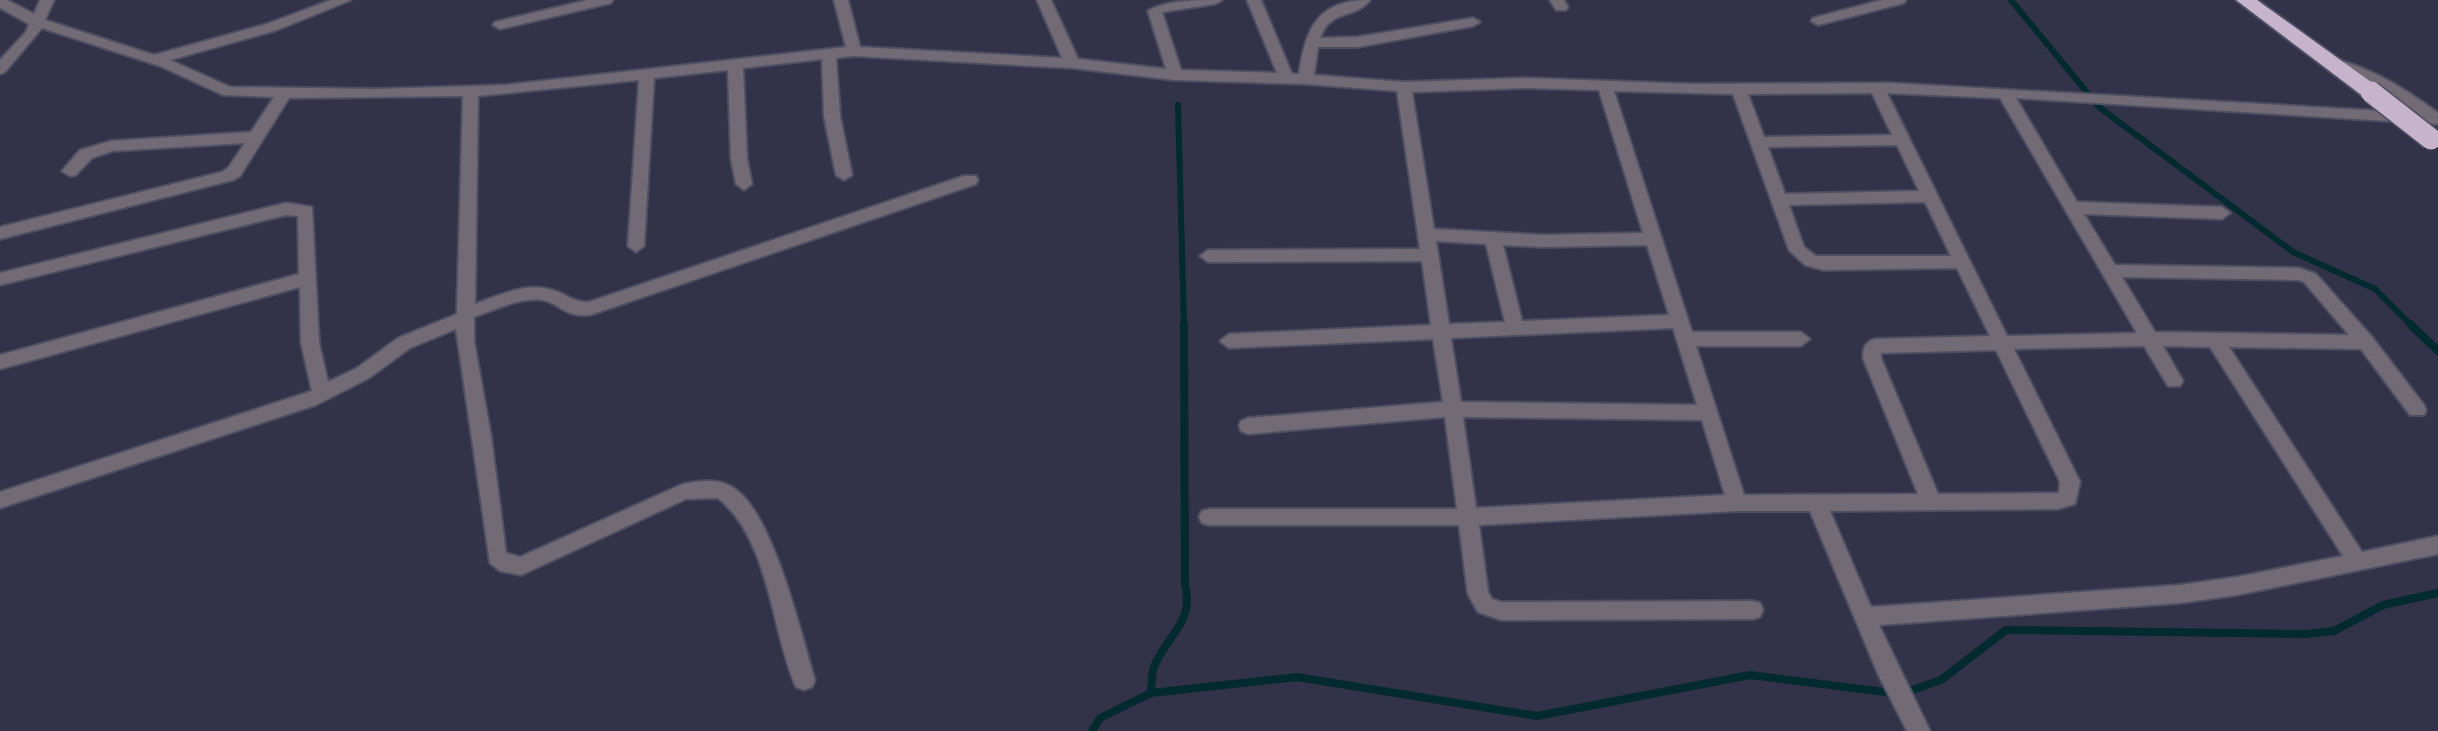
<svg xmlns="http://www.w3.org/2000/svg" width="2438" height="731" viewBox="0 0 2438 731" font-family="'Open Sans',sans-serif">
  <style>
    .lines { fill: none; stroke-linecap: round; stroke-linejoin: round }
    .stream-far1 { stroke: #022a2f; stroke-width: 6 }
    .stream { stroke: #022a2f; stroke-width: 8 }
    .street-casing { stroke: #4e4f63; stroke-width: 4 }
    .highway-casing { stroke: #4e4f63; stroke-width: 4 }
    .street { fill: #726b75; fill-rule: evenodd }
    .highway { fill: #c5b4cc; fill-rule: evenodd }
    .highway-bridge-casing { stroke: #4e4f63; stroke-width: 24; stroke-linecap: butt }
    .highway-bridge { stroke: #c5b4cc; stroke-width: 21 }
  </style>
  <rect width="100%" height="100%" fill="#323349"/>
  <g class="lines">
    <path class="stream-far1" d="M 2011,0 L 2099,107 L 2293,252 L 2375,289 L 2412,326
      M 1178,105 L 1184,326"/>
    <path class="stream" d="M 2410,324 L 2438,351
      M 1151,693 C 1152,685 1151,675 1154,667 C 1166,636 1195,622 1185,585 L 1184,324
      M 1092,731 L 1100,718 L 1151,693 L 1297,677 L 1537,716 L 1750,675 L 1901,694 L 1941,680 L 2006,630 L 2306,634 L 2334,631 L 2383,605 L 2438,593"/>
    <defs>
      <path id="street" d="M 0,0 L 7,0 L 34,14 L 40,0 L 54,0 L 45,20 L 154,55 L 267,24 L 331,0 L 351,0 L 277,30 L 170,60 L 230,87 L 377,89 L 506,85 L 846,47 L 834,0 L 848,0 L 860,47 L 1062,58 L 1037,0 L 1051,0 L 1078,59 L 1166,69 L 1148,11 C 1165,0 1199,0 1222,0 L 1215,4 L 1162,12 L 1181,70 L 1277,73 L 1247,0 L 1261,0 L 1292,74 L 1299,74 C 1306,28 1317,0 1370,0 C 1354,20 1331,8 1320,38 L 1358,37 L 1473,18 L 1480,22 L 1473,26 L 1358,47 L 1318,47 L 1314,75 L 1404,82 L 1526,78 L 1692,84 L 1891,83 L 2418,113 L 2368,81 L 2326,66 L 2326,60 L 2331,58 C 2372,68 2404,88 2438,113 L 2438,124 L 2016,98 L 2077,202 L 2222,207 L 2230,213 L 2222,219 L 2084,214 L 2115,265 L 2299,268 L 2316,274 L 2372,337 L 2424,405 L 2426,410 L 2424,415 L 2410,415 L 2361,349 L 2229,347 L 2362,552 L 2438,536 L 2438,554 L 2237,595 L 2180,603 L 1879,625 L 1930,731 L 1907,731 L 1878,674 L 1810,511 L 1737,511 L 1479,525 L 1488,592 L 1492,599 L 1501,602 L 1753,601 L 1760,603 L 1763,610 L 1760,617 L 1753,619 L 1501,620 L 1478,612 L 1468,594 L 1459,525 L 1209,525 L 1202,523 L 1199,517 L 1202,511 L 1209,509 L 1457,509 L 1445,417 L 1248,434 L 1241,431 L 1239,426 L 1241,421 L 1248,418 L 1443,402 L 1433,339 L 1229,348 L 1220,341 L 1229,334 L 1431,325 L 1422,261 L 1208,262 L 1200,256 L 1208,250 L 1420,249 L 1397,91 L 1306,84 L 1175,80 L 1072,68 L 854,56 L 836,58 L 840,116 L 852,175 L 844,180 L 836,175 L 824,116 L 822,59 L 743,68 L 747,159 L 752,184 L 744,190 L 736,184 L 731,159 L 728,70 L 654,78 L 644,246 L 636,252 L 628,246 L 639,80 L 478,96 L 475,304 C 497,296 524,283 548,289 C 565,292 572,303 589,302 L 964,176 L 976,176 L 978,180 L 976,184 L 590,315 C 562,317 561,303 542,300 C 520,297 495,310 474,317 L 474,341 L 491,436 L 506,553 L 520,557 L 683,484 C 699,481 717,478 732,487 C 773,510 801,635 815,680 L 812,687 L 804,690 L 796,687 C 771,630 770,540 718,498 L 686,499 L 521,575 L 500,571 L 490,563 L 456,329 L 410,348 L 369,378 L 316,405 L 0,508 L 0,492 L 312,391 L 301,343 L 300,287 L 0,369 L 0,355 L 299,274 L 298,216 L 286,215 L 0,285 L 0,273 L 286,203 L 312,207 L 319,343 L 328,382 L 357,368 L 398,338 L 457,314 L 463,96 L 289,98 L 240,176 L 233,180 L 0,239 L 0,227 L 222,172 L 228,168 L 245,143 L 112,151 L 92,158 L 76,175 L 70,176 L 62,171 L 80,150 L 111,141 L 251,132 L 274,97 L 223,95 L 160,66 L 42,28 L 5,72 L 0,74 L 0,60 L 26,32 L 29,24 L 0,8 ZM 1526,88 L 1599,90 L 1643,233 L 1543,235 L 1434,229 L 1412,92 ZM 1614,91 L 1733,94 L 1789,250 L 1805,265 L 1824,270 L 1957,268 L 1990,336 L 1875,339 C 1865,342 1863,348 1863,358 L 1918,494 L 1744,495 L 1696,346 L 1801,346 L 1810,339 L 1801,332 L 1692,332 ZM 1872,93 L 1892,135 L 1764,137 L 1748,94 ZM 1887,93 L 2000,98 L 2137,333 L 2007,336 ZM 1897,145 L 1919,191 L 1785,194 L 1768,147 ZM 1925,202 L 1951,256 L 1816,256 L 1804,247 L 1789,205 ZM 1436,241 L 1486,244 L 1505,322 L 1449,324 ZM 1503,245 L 1543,247 L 1647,245 L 1669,315 L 1522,321 ZM 2122,277 L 2298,280 L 2304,282 L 2349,335 L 2155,332 ZM 1673,328 L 1697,405 L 1461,402 L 1451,338 ZM 2144,346 L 2168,386 L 2180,386 L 2183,381 L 2163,346 L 2210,347 L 2343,556 L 2237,577 L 2180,585 L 1871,607 L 1830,511 L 2058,509 L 2075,504 L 2080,482 L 2014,349 ZM 1996,350 L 2060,482 L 2059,493 L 1938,494 L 1881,358 L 1881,353 ZM 1463,417 L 1702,420 L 1725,495 L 1476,508 Z
        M 588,0 L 613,0 L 611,3 L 500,29 L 493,25 L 495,22 Z
        M 1550,0 L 1564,0 L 1568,7 L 1566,10 L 1556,10 Z
        M 1882,0 L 1906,0 L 1904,3 L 1818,25 L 1811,21 L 1813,18 Z"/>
      <path id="highway" d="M 2236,0 L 2257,0 L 2378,87 L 2381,92 L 2378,97 L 2364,97 Z"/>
    </defs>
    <use href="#street" class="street-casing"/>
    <use href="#highway" class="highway-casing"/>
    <use href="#street" class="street"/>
    <use href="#highway" class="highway"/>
    <defs>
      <path id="highway-bridge" d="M 2371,92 L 2431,139"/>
    </defs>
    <use href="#highway-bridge" class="highway-bridge-casing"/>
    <use href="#highway-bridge" class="highway-bridge"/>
  </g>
</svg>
